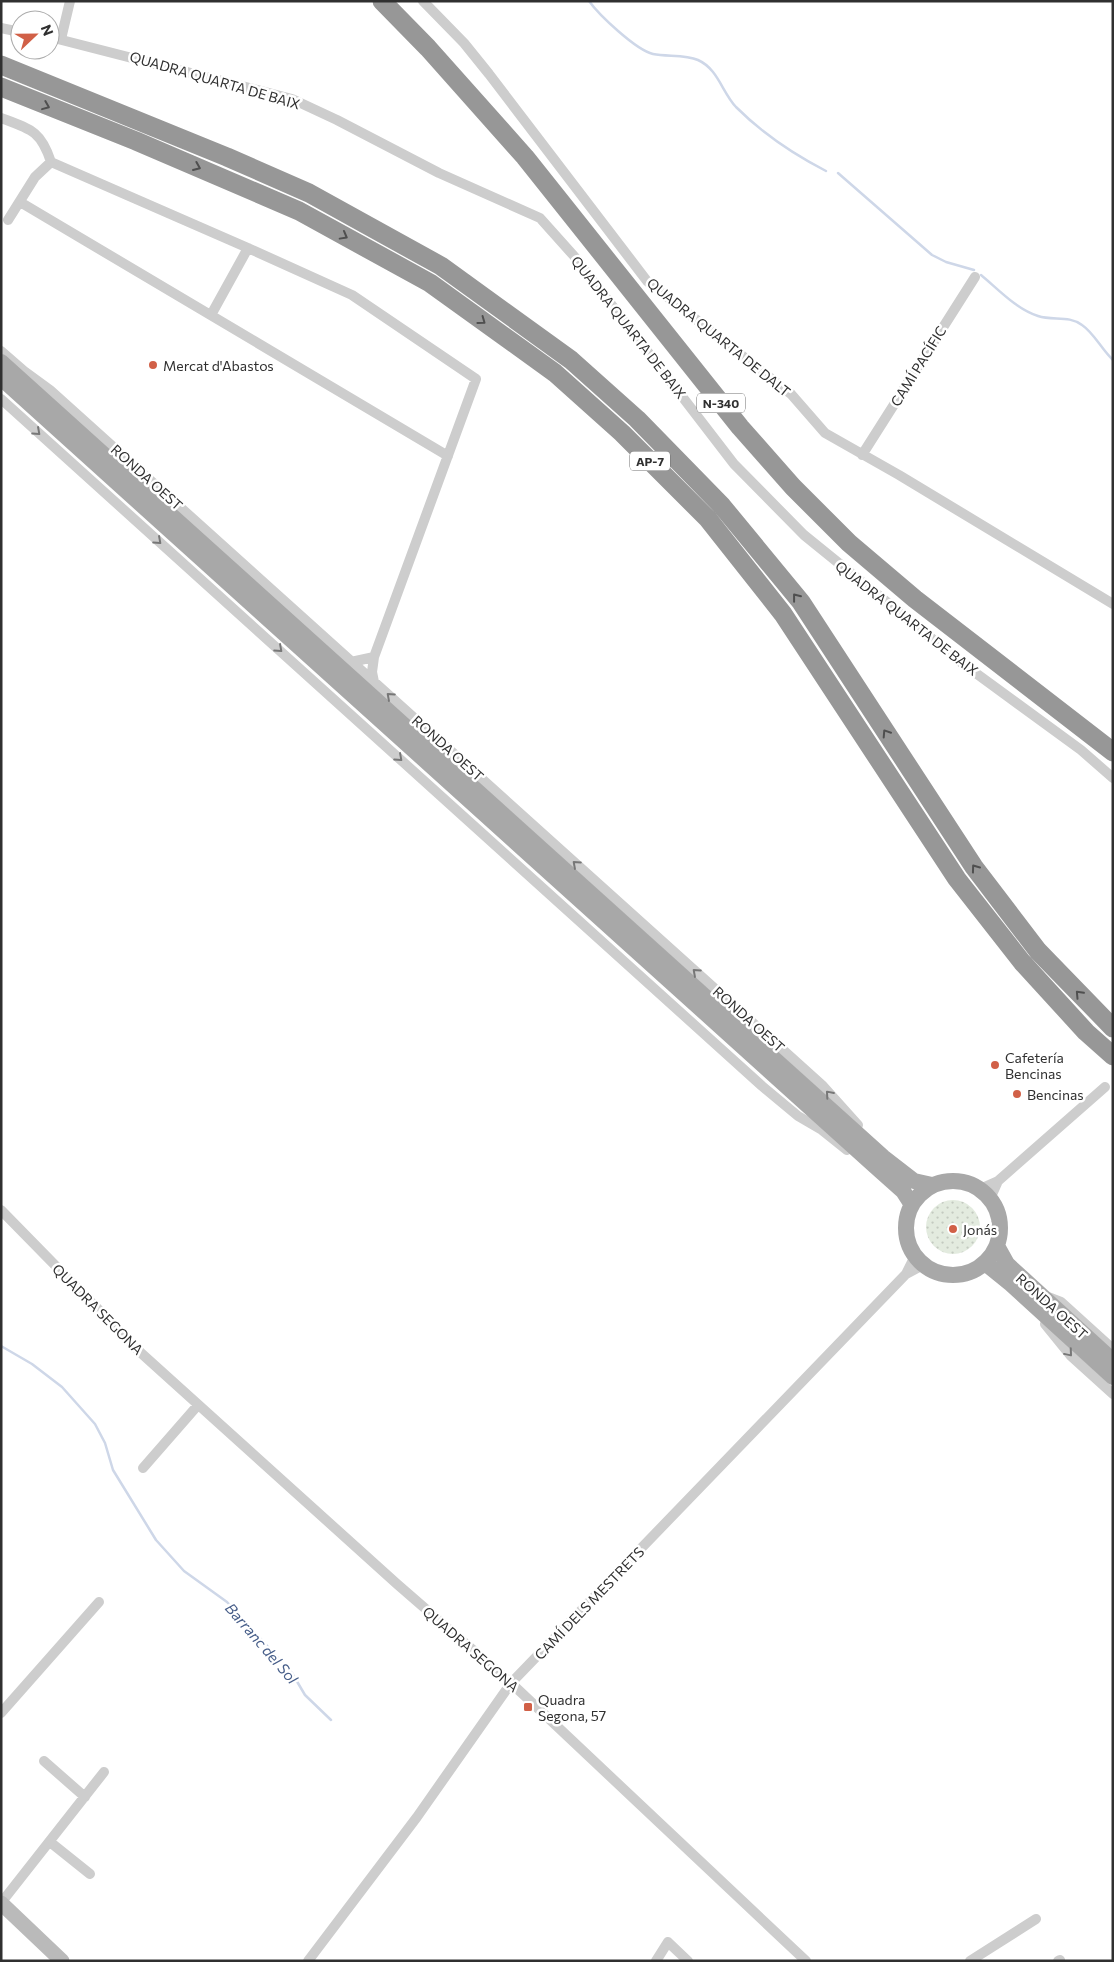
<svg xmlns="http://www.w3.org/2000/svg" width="1114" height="1962" viewBox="0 0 1114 1962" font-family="Commissioner,sans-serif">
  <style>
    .grass { fill: url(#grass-dots) }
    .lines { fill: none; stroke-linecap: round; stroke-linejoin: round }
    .stream { stroke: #ced7e8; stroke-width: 2.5 }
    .street { stroke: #cdcdcd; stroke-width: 10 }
    .secondary { stroke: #bababa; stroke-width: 15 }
    .primary { stroke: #a8a8a8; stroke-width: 16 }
    .highway { stroke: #979797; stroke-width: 19 }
    .oneway { stroke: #4f4f4f }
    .oneway2 { stroke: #777 }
    .poi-dot { fill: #d16047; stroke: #fff; stroke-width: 2 }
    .labels { text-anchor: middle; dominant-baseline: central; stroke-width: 5; stroke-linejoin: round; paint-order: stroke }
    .shield { fill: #fff; stroke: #6e6e6e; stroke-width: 1 }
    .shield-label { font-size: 12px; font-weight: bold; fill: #303030 }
    .street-label { font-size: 14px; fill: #303030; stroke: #fff }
    .poi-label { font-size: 14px; fill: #303030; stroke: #fff; text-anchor: start }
    .water-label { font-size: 15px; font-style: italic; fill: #475e89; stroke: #fff }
  </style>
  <defs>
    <pattern id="grass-dots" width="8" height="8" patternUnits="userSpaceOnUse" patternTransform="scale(1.25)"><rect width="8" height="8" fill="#e3ebdf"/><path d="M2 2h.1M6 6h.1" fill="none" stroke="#c3cac0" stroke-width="1.8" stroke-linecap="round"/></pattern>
  </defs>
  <rect width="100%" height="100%" fill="#fff"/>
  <path class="grass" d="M926 1227a27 27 0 1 1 54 0a27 27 0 1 1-54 0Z"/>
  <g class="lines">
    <path class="stream" d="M 589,1 C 599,15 636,50 653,54 C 667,57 685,54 698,60 C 718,69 722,92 736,107 C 762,133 793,154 826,171
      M 838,173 L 932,255 L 946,262 L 974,270
      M 981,275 C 998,289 1016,309 1038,316 C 1053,321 1069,315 1082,325 C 1094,333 1102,350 1113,360
      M 1,1346 L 32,1364 L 62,1387 L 95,1424 L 105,1443 L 113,1470 L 156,1540 L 184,1571 L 227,1602 L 292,1673 L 305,1695 L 331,1720"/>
    <path class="street" d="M 423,1 L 464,43 L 489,74 L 647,281 L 791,394 L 825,433 L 899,475 L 1113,604
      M 1,28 L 20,32
      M 50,37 L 292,99 L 337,120 L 439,173 L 540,218 L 574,256 L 734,464 L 804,535 L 962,663 L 1081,750 L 1113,778
      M 61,39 L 70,1
      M 1,118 C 31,129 41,131 51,162
      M 51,162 L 248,248 L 352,295 L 476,379 L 374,657 L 372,672 L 374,682
      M 20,202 L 448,456
      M 8,220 L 35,177 L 51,162
      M 211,315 L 248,248
      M 1,351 L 24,371 L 50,390 L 823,1086 L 858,1125
      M 1,399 L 762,1086 L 798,1116 L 822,1130 L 847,1150
      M 862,455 L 975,277
      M 351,662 L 374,657
      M 980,1189 L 998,1181 L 1105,1087
      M 990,1199 L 998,1181
      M 1,1210 L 141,1353 L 397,1584 L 511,1683 L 806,1961
      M 906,1274 L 915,1256
      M 1048,1297 L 1061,1302 L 1113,1349
      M 1045,1324 L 1071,1356 L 1113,1394
      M 143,1468 L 198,1405
      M 1,1713 L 99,1602
      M 44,1761 L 85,1797
      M 50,1842 L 90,1874
      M 1,1903 L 104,1772
      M 308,1961 L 417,1817 L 511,1683 L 906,1274 L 923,1265
      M 656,1961 L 668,1942 L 688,1961
      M 970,1961 L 1036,1919
      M 1058,1961 L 1060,1960"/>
    <path class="secondary" d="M 1,1903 L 62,1961"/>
    <path class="primary" d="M 1,362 L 883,1157 L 914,1181 L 932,1185
      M 1,378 L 875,1166 L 903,1191 L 912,1205
      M906 1228a47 47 0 1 1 94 0a47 47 0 1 1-94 0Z
      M 997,1246 L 1007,1264 L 1113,1361
      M 985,1263 L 1011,1284 L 1113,1377"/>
    <path class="highway" d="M 382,1 L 428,48 L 525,157 L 740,427 L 793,487 L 849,543 L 915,599 L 1113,752
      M 1,65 L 227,157 L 309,193 L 441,266 L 571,360 L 637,419 L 722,506 L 801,602 L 974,867 L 1038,951 L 1113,1028
      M 1,87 L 136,141 L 299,211 L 430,283 L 555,373 L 622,433 L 708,519 L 783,614 L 957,879 L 1022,962 L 1086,1032 L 1113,1056"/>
  </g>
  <defs><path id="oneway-chevron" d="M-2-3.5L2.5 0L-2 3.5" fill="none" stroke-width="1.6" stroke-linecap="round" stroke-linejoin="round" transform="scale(1.25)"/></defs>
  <g class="oneway">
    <use href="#oneway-chevron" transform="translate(46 106) rotate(22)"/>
    <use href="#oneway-chevron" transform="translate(197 167) rotate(23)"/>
    <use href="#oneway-chevron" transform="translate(344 236) rotate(29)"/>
    <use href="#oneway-chevron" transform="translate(482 321) rotate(36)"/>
    <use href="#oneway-chevron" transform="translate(796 597) rotate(-128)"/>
    <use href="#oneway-chevron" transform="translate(886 733) rotate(-123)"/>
    <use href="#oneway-chevron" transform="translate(975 868) rotate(-126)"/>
    <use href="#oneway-chevron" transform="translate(1079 994) rotate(-133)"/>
  </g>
  <g class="oneway2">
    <use href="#oneway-chevron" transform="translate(37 432) rotate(42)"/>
    <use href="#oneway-chevron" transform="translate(158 541) rotate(42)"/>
    <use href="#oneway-chevron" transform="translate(279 649) rotate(42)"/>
    <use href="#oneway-chevron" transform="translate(390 696) rotate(-138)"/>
    <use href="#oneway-chevron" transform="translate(399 758) rotate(42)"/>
    <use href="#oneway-chevron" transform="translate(576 864) rotate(-138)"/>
    <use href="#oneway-chevron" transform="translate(696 972) rotate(-138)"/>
    <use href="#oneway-chevron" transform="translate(829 1094) rotate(-131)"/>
    <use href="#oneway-chevron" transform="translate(1069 1353) rotate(50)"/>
  </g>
  <g class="poi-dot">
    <circle cx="153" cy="365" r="5"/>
    <circle cx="995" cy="1065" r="5"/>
    <circle cx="1017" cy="1094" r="5"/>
    <circle cx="953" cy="1229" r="5"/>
    <rect x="523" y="1702" width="10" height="10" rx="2.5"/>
  </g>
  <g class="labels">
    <g class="shield">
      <rect x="697" y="393.5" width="48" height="19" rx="4"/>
      <rect x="630" y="451.5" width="40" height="19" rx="4"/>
    </g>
    <g class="shield-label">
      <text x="721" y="403">N-340</text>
      <text x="650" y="461">AP-7</text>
    </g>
    <g class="street-label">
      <text transform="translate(215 80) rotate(16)">QUADRA QUARTA DE BAIX</text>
      <text transform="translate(629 327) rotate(52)">QUADRA QUARTA DE BAIX</text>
      <text transform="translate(719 337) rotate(39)">QUADRA QUARTA DE DALT</text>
      <text transform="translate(918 366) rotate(-58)">CAMÍ PACÍFIC</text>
      <text transform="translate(147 477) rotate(42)">RONDA OEST</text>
      <text transform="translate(907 618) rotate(38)">QUADRA QUARTA DE BAIX</text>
      <text transform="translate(448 748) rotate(42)">RONDA OEST</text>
      <text transform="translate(749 1019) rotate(42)">RONDA OEST</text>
      <text transform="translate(1052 1306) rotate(42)">RONDA OEST</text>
      <text transform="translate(98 1309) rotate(45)">QUADRA SEGONA</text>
      <text transform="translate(589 1603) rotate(-46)">CAMÍ DELS MESTRETS</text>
      <text transform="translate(471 1649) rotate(41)">QUADRA SEGONA</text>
    </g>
    <g class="poi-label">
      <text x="163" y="365">Mercat d'Abastos</text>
      <text x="1005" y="1057">Cafetería<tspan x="1005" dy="16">Bencinas</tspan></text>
      <text x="1027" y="1094">Bencinas</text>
      <text x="963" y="1229">Jonás</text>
      <text x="538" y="1699">Quadra<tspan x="538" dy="16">Segona, 57</tspan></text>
    </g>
    <g class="water-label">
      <text transform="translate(262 1643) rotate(49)">Barranc del Sol</text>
    </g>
  </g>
  <rect width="1114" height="1962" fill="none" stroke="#303030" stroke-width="5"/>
  <g transform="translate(35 35) rotate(68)"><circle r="24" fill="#ffffff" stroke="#acacac"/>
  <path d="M0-4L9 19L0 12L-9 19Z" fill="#d16047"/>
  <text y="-8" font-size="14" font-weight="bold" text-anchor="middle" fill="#303030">N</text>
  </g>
</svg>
